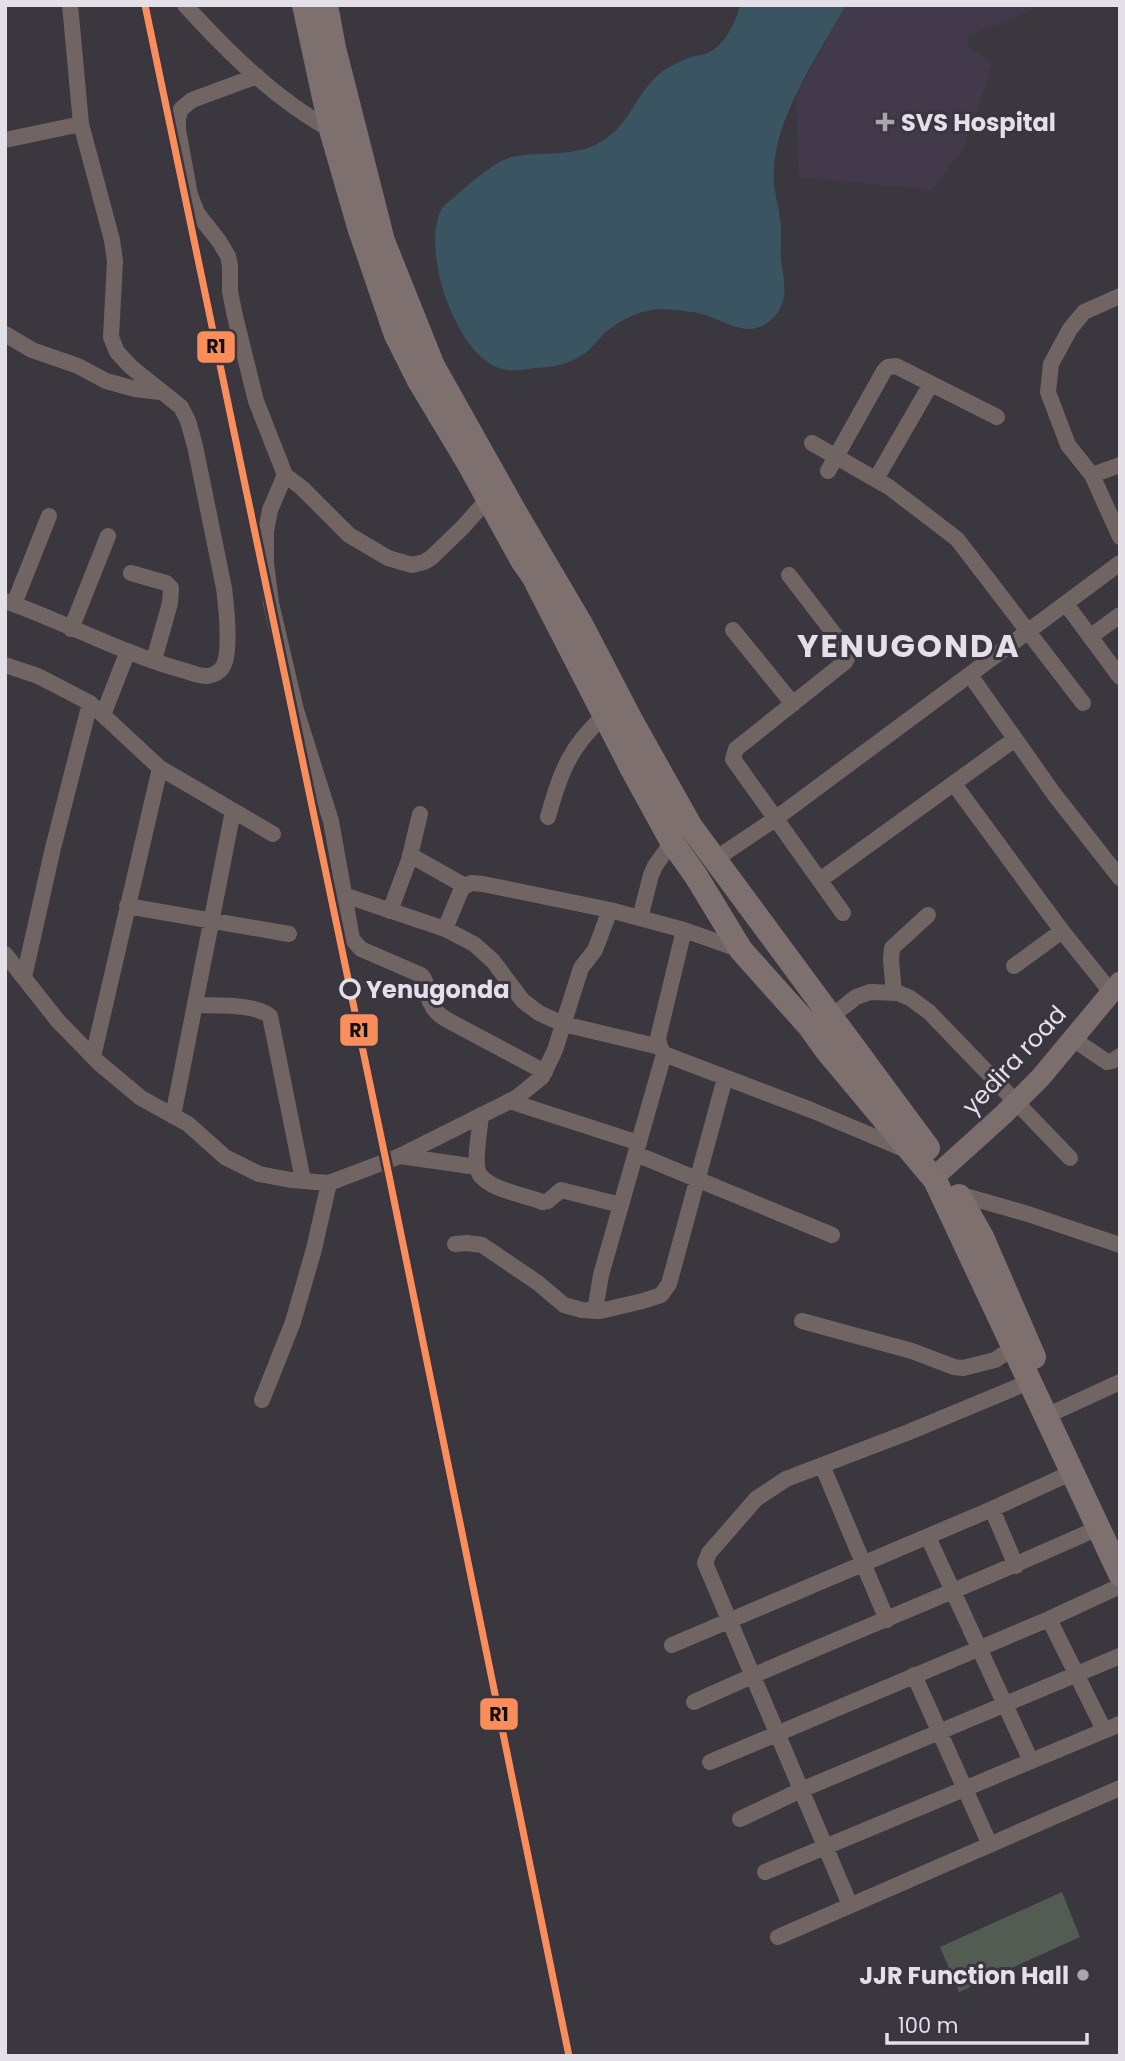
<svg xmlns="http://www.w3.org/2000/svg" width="1125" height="2061" viewBox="0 0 1125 2061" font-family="Poppins,sans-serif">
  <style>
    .built { fill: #423a4a }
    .green { fill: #525c52 }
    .water { fill: #3a5461 }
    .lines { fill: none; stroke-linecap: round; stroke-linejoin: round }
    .minor { stroke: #706563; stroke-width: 16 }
    .secondary { stroke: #7c6e6d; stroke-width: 21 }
    .trunk { stroke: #7d706e; stroke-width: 24 }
    .rail-casing { stroke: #736d6e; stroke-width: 7 }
    .rail { stroke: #3b3441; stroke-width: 4.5; stroke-dasharray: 13; stroke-linecap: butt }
    .rail-1-casing { stroke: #3b3441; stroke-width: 12 }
    .rail-1 { stroke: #fa8e5a; stroke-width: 7 }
    .poi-dot { fill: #a9a5ac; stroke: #3b3441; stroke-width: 2.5 }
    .stop-dot { fill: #3b3441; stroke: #e4e0e8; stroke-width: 3.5 }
    .labels { text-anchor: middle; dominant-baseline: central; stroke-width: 6; stroke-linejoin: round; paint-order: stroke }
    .poi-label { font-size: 24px; font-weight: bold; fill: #e4e0e8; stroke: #3b3441; text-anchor: start }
    .stop-label { font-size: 24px; font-weight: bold; fill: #e4e0e8; stroke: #3b3441; text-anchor: start }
    .street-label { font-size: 24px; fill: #e4e0e8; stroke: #3b3441 }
    .district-label { font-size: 32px; font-weight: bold; letter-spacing: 2px; fill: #e4e0e8; stroke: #3b3441 }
    .line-badge { stroke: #3b3441; stroke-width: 2.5 }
    .pale-badge-label { font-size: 19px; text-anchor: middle; font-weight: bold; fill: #111 }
  </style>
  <rect width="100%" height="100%" fill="#3b373e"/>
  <path class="built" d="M 846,5 L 1044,5 L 966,37 L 969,47 L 993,63 L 964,148 L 932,190 L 799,177 L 796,96 Z"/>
  <path class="green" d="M 1062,1892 L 1080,1937 L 959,1992 L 940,1947 Z"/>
  <path class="water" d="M 740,5 L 846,5 C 820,52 776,115 774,169 C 772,188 780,209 781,228 C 782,238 780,248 781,258 C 783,278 790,299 775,316 C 749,344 726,319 698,313 C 686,311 661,308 650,310 C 635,313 618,322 607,331 C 598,339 592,349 581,356 C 566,365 552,367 535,368 C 523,370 511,372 499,368 C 475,360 457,327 448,304 C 438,280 429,235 441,210 C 444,204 453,199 458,194 C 470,183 497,160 512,157 C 540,151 569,157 595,145 C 629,129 633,98 658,75 C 667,67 684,59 695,56 C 699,55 703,55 707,53 C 725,46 736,22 740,5 Z"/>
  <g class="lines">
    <path class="minor" d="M 185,5 C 228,52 275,99 331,130
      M 257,76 L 192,100 L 181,109 L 178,118 L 178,130 L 190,195 L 197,213 L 219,241 L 228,256 L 230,266 L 230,291 L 234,312 L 256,401 L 285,475 L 302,488 L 349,535 L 388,558 L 412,565 L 424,562 L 431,558 L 463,527 L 488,499
      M 5,140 L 81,124
      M 1120,296 L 1084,312 L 1070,329 L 1051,364 L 1048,392 L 1068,445 L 1092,475 L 1120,537
      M 5,334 L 32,350 L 78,366 L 106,381 L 135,389 L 160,392
      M 812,443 L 889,487 L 957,539 L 1083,703
      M 828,471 L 884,371 L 888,367 L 896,366 L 997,417
      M 285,475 L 270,510 L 266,531 L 266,563 L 271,603 L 296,710 L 331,821 L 352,939 L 361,949 L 421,975 C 429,983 426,992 430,1002 C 434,1012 442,1017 451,1022 L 545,1072
      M 1092,475 L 1120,465
      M 876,479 L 931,384
      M 131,573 L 166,583 L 171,588 L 170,603 L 154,660
      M 789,575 L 845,648 C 849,654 849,656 845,662 L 736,749 L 733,759 L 843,913
      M 5,601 C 65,622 121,653 182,670 C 190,672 200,677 208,676 C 213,675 219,672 222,668 C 232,655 226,604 224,588 L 195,446 L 188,421 L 181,407 L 131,367 L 117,352 L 111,337 L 115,261 L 112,240 L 81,124 L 70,5
      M 14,604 L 49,516
      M 1066,604 L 1120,677
      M 71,629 L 108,536
      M 733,630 L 793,704
      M 1090,637 L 1120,615
      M 5,665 L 38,676 L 90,703 L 160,768 L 273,834
      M 970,675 L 1054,794 L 1120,878
      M 103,715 L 128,651
      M 954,784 L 1062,931 L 1111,992
      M 548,817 C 560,773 570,746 605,715
      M 410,855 L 465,886
      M 714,860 L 775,819 L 1120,563
      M 820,880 L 1015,739
      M 344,895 L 445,929 L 474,944 L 493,961 L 523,1001 L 539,1013 L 563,1024 L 660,1047
      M 127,906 L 289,934
      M 390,911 L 409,860 L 420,814
      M 640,918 L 651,875 L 655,866 L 672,842
      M 445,929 L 462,888 L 471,883 L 483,884 L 610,910 L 684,930 L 741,950
      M 684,930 L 658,1038 L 660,1047 L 664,1054 L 811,1110 L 906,1150
      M 5,954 L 58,1021 L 99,1063 L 141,1098 L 188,1124 L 225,1157 L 259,1174 L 291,1180 L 329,1183 L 400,1156 L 516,1098 L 542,1077 L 555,1050 L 581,968 L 595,950 L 610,910
      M 1014,966 L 1062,931
      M 24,977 L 53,848 L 90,703
      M 894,993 L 891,960 L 892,948 L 928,915
      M 195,1005 C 216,1006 253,1003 270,1016 L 303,1180
      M 832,1016 L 856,997 L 870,992 L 898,993 L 910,998 L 929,1012 L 1070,1158
      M 1073,1039 L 1107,1062 L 1112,1061 L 1120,1056
      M 93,1057 L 160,768
      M 509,1101 L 639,1143
      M 481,1115 C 480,1130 474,1158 478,1171 C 484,1189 526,1195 542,1202 L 548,1201 L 561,1190 L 621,1205
      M 173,1116 L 233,811
      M 636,1154 L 832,1235
      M 400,1156 L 477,1167
      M 958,1194 L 1028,1214 L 1120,1245
      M 455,1244 L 467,1243 L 482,1245 L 538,1283 L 564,1305 L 582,1310 L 600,1311 L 643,1301 L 661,1295 L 669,1284 L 725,1078
      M 595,1311 L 601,1275 L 664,1054
      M 802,1321 L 912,1351 L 954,1367 L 963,1368 L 995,1360 L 1013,1348
      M 262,1400 L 293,1322 L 314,1249 L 329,1183
      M 1057,1411 L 1120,1382
      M 822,1465 L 887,1620
      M 992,1509 L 1016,1566
      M 928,1537 L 1031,1761
      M 1049,1619 L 1104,1730
      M 672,1645 L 992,1509 L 1071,1473
      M 914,1675 L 990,1845
      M 694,1702 C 827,1641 964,1589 1098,1528
      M 710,1762 L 1049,1619 L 1120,1586
      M 740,1819 L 801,1790 L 1120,1656
      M 765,1872 L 1120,1724
      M 850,1905 L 705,1563 L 709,1553 L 756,1499 L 786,1479 L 909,1432 L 1029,1382
      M 778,1937 L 1120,1788"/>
    <path class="secondary" d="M 942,1170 L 1004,1114 L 1041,1077 L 1120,982"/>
    <path class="trunk" d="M 304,5 L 331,130 L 359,227 L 396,335 L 418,379 L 466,459 L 523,562 L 533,576 L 632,769 L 672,842 L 696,876 L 741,950 L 809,1026 L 827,1051 L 935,1180 L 1120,1574
      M 326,5 L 334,48 L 383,241 L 433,366 L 515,512 L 581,624 L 632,722 L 691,827 L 928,1148
      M 959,1196 L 982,1237 L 1034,1357"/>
    <defs>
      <path id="rail" d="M 145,5 L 386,1161 L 569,2056"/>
    </defs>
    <use href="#rail" class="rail-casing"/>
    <use href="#rail" class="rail"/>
    <defs>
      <path id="rail-1" d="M 145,5 L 386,1161 L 569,2056"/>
    </defs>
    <use href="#rail-1" class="rail-1-casing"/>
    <use href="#rail-1" class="rail-1"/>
  </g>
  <g class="poi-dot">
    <path d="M881.5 111.5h7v7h7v7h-7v7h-7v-7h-7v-7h7z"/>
    <circle cx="1083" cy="1975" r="7"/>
  </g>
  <circle class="stop-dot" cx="350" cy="989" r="9"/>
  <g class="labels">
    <g class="poi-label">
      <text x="901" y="122">SVS Hospital</text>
      <text x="1069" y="1975" text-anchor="end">JJR Function Hall</text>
    </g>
    <g class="stop-label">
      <text x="366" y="989">Yenugonda</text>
    </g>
    <g class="street-label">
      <text transform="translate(1014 1060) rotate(-47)">yedira road</text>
    </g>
    <g class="district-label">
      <text x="909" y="645">YENUGONDA</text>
    </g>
  </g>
  <g class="line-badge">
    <rect x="196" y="330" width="40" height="34" rx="7" fill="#fa8e5a"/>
    <rect x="339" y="1013" width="40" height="34" rx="7" fill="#fa8e5a"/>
    <rect x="479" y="1697" width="40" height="34" rx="7" fill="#fa8e5a"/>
  </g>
  <g class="pale-badge-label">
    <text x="216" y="353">R1</text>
    <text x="359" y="1037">R1</text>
    <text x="499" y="1721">R1</text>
  </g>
  <rect width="1125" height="2061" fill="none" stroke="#e4e0e8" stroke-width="14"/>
  <path d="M887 2033v10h200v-10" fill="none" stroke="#e4e0e8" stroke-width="3.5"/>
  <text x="898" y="2033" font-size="21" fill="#e4e0e8" stroke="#3b3441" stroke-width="5" paint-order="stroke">100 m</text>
</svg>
